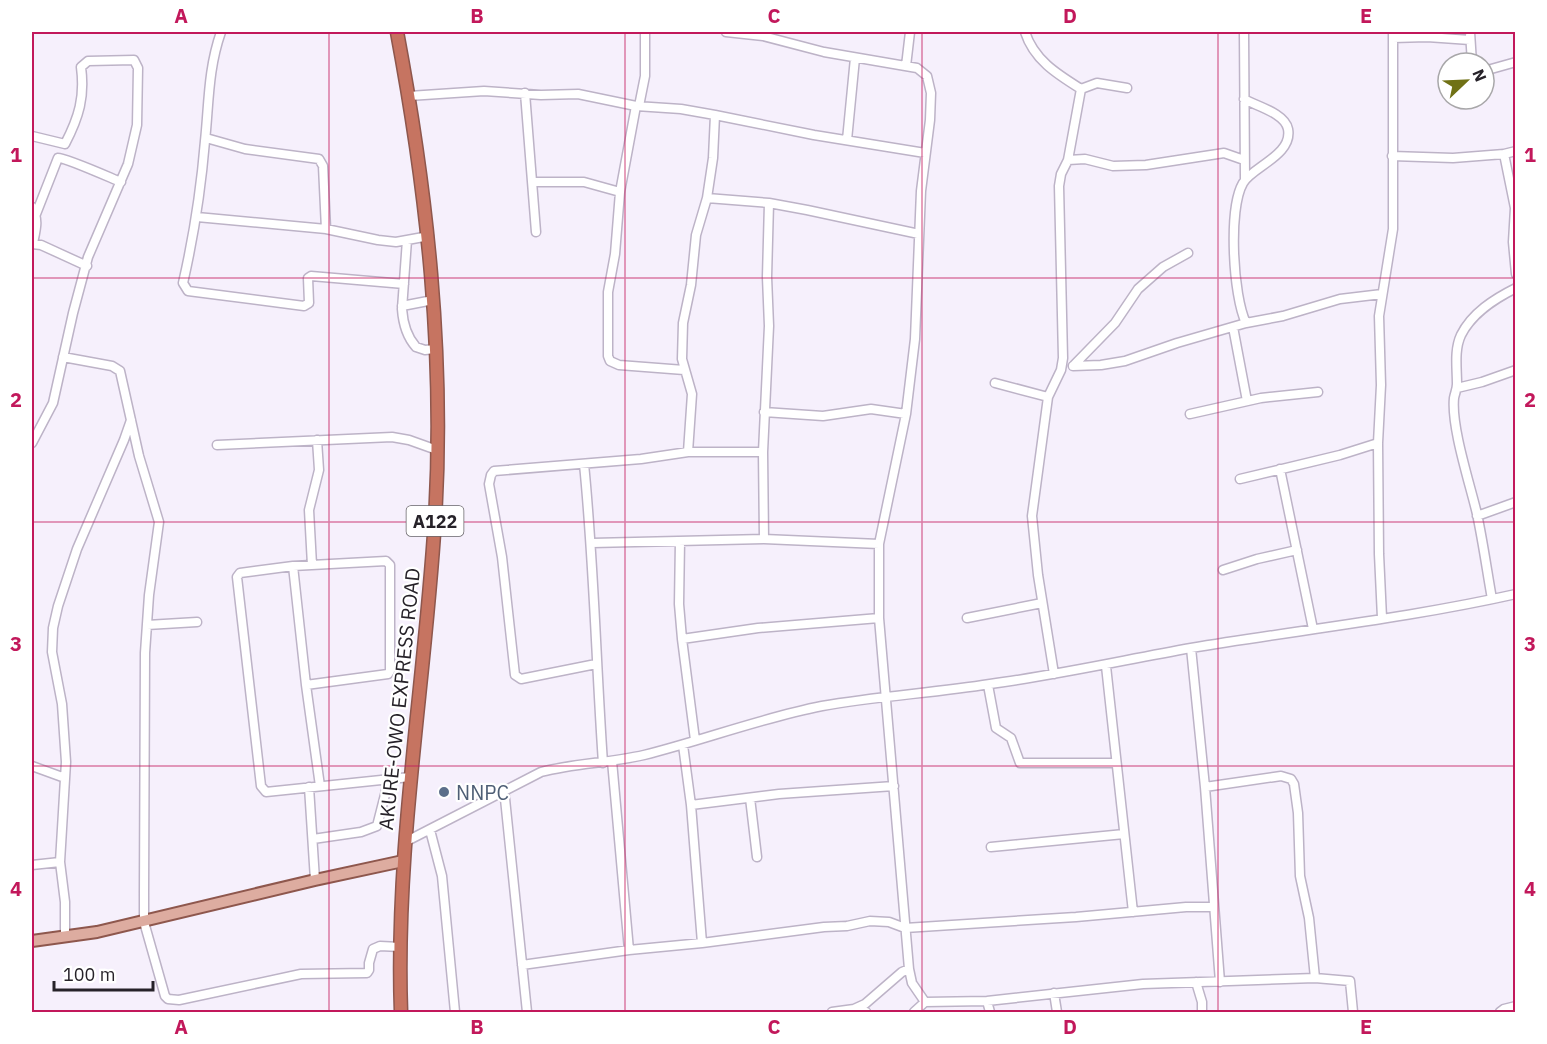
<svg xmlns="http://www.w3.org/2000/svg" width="1547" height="1044" viewBox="0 0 1547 1044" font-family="'IBM Plex Sans',sans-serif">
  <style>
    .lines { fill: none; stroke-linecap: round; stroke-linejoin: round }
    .minor-casing { stroke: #bdb3c7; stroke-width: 11 }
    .major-casing { stroke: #8e574d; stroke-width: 14 }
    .highway-casing { stroke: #8e574d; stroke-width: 15 }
    .minor { stroke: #fff; stroke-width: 8 }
    .major { stroke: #ddaca0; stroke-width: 10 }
    .highway { stroke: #c67461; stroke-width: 12 }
    .grid { fill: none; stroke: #c2185b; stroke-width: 1.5; stroke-opacity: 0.55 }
    .service-dot { fill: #5c6f8a; stroke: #fff; stroke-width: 2 }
    .labels { text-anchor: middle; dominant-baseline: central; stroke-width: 4.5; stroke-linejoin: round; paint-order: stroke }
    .shield { fill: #fff; stroke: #676469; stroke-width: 1.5 }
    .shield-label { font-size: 18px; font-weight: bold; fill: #262229 }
    .street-label { font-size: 20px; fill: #262229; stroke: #fff }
    .service-label { font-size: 20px; fill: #4e5e75; stroke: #fff; text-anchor: start }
    .neatline { fill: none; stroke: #c2185b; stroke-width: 2 }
    .grid-label { font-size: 20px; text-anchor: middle; font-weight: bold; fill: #c2185b }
  </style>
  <rect width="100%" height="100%" fill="#f6f0fc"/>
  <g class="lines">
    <defs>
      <path id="minor" d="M 221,32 C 208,69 209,103 205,141 C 201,189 194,235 183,283 L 188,291 L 304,306 L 309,303 L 308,278 L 311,276 L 404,284
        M 726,32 L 763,36 L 824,52 L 917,68 L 927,76 L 931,93 L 930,120 L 921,191 L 915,339 L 906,414 L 879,544 L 879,618 L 909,969
        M 1025,32 C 1034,60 1057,74 1081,89 L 1068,160 L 1061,174 L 1059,186 L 1063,358 L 1061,370 L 1048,397 L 1032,516 L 1038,575 L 1054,674
        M 1244,32 L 1245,179
        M 1470,32 L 1472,63
        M 1393,38 L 1427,37 L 1470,40
        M 906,66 L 910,32
        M 1484,71 L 1516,62
        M 1081,89 L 1097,83 L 1127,88
        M 525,93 L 536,232
        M 409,96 L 484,91 L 541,95 L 578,94 L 636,106
        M 1244,99 C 1256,106 1285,113 1288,129 C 1293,155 1252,167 1243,183 C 1228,209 1233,296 1246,323
        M 639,106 L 645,76 L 645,32
        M 32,136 L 65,144 C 79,117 85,97 81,67 L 88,61 L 134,60 L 138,68 L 137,125 L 128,164 L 88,257 L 73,313 L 53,403 L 32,443
        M 206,138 L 245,149 L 319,159 L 323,166 L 326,229
        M 847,140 L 855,58
        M 1504,154 L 1516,151
        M 1392,156 L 1453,158 L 1504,154 L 1515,208 L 1513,242 L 1516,274
        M 1068,160 L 1085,159 L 1113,166 L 1146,165 L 1224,153 L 1244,160
        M 533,182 L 584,182 L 620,192
        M 707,198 L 769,203 L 807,210 L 919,234
        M 32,207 C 39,220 36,229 33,243
        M 36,214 L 58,158 C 64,157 111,178 121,182
        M 197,217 L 326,229 L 378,240 L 396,242 L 429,236
        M 407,240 L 402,309 C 403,323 407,337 416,347 L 425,350 L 435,349
        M 32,244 L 41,245 L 87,266
        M 402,306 L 433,300
        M 1233,327 L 1247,401
        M 63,357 L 112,366 L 120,371 L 139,456 L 159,522 L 149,595 L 145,653 L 144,896 L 144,922 L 165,996 L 168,999 L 179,1000 L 301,974 L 367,973 L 369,970 L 369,963 L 373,949 L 380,946 L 400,947
        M 1074,365 L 1115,323 L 1138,289 L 1163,267 L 1188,253
        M 1073,366 L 1101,365 L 1125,361 L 1177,343 L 1246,323 L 1283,316 L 1340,299 L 1382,294
        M 684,370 L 619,365 L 610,361 L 608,356 L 608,292 L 615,254 L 620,192 L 636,106 L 681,109 L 715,115
        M 995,383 L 1048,397
        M 1457,388 L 1482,382 L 1516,370
        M 764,412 L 823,416 L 871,409 L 906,414
        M 1190,414 L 1261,398 L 1318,392
        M 217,445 L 392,437 L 409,440 L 437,450
        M 688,452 L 692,394 L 682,359 L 683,323 L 691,285 L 696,235 L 707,198 L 713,158 L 715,115 L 814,135 L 925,153
        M 584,464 C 594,563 596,663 603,763
        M 1280,469 L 1313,629
        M 1240,479 L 1340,455 L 1378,443
        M 1477,516 L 1516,502
        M 764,539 L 763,452 L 769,326 L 767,277 L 769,203
        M 680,541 L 679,604 L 682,639 L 695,740
        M 592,543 L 764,539 L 879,544
        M 312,565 L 309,510 L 319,470 L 317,440
        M 293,566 L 306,685 L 320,786
        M 1223,570 L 1257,559 L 1297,550
        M 1492,599 C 1487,571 1483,542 1477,514 C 1470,484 1451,427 1454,398 C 1455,393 1457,389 1457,384 C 1457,368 1454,350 1461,335 C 1472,313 1494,299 1516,288
        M 967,618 L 1042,603
        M 1382,618 L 1379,554 L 1378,443 L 1381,385 L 1379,316 L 1393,229 L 1393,32
        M 147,625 L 197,622
        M 682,639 L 758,628 L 879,618
        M 1191,648 L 1205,787 L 1220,982
        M 596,664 L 521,679 L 515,675 L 502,557 L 489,484 L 491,475 L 494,471 L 641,459 L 688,452 L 763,452
        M 1106,666 L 1133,912
        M 306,685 L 388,674 L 390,671 L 390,565 L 386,561 L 293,566 L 240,573 L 237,577 L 261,786 L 266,792 L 410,777
        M 988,685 L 996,728 L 1011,738 L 1020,763 L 1116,763
        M 683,745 L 691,805 L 702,943
        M 612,761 L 629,950
        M 32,766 L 65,778
        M 309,787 L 315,880
        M 1205,787 L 1281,776 L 1291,779 L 1294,784 L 1298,813 L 1300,876 L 1309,918 L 1315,978
        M 504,789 L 527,1012
        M 750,798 L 757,857
        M 691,805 L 779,794 L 894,786
        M 430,830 L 442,876 L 455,1012
        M 313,839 L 361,832 L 377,826 L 389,779
        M 405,842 L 541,772 C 575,763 610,763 644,755 C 704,740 761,718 822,706 C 878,696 934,693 990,684 C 1058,675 1124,660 1191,648 C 1299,630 1409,618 1516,594
        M 991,847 L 1124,834
        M 32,865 L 60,862
        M 65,936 L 65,902 L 60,862 L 66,762 L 62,704 L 52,652 L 53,628 L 58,606 L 77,549 L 124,440 L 131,420
        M 522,965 L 629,950 L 702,943 L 824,927 L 847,926 L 870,921 L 889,922 L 905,928 L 1076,917 L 1186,907 L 1214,907
        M 1196,982 L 1202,1002 L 1202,1012
        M 1054,993 L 1057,1012
        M 987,1001 L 990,1012
        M 925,1002 L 987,1001 L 1143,984 L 1315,978 L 1350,981 L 1353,1012
        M 832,1012 L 854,1009
        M 866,1012 L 854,1009 L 865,1004 L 902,972 L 909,969 L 912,983 L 925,1002 L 914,1012
        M 1500,1012 L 1504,1009 L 1516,1006"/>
      <path id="major" d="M 32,941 L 97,932 L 315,880 L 403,861"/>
      <path id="highway" d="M 397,32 C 427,192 445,355 435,519 C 425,684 395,847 401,1012"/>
    </defs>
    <use href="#minor" class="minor-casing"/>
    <use href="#major" class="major-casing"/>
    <use href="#highway" class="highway-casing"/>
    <use href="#minor" class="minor"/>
    <use href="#major" class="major"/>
    <use href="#highway" class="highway"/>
  </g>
  <path class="grid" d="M 329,32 L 329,1012M 625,32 L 625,1012M 922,32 L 922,1012M 1218,32 L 1218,1012M 32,278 L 1516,278M 32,522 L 1516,522M 32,766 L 1516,766"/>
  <circle class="service-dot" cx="444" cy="792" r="6"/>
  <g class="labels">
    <rect class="shield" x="406.5" y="506" width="57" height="30" rx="4.5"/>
    <g class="shield-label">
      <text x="435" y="521">A122</text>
    </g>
    <g class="street-label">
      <text transform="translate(399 699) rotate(-84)">AKURE-OWO EXPRESS ROAD</text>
    </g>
    <g class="service-label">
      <text x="456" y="792">NNPC</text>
    </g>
  </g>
  <rect width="1547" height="1044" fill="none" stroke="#ffffff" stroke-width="66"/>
  <g transform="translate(1466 81) rotate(67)"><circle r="28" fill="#ffffff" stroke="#a8a7a9" stroke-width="1.5"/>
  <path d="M0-4.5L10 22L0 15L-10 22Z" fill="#707115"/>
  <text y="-9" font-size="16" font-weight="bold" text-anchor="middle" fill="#262229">N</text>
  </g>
  <path d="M54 981v9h99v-9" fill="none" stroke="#262229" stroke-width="3"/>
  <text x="63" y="981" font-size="18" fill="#262229" stroke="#ffffff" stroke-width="4.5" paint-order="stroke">100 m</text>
  <rect x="33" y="33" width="1481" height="978" class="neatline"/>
  <g class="grid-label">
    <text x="181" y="23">A</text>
    <text x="477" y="23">B</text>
    <text x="774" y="23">C</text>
    <text x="1070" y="23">D</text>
    <text x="1366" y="23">E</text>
    <text x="16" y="162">1</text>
    <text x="1530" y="162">1</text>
    <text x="16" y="407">2</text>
    <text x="1530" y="407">2</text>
    <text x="16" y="651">3</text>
    <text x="1530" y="651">3</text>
    <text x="16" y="896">4</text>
    <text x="1530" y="896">4</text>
    <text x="181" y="1034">A</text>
    <text x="477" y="1034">B</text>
    <text x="774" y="1034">C</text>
    <text x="1070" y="1034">D</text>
    <text x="1366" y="1034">E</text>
  </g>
</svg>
